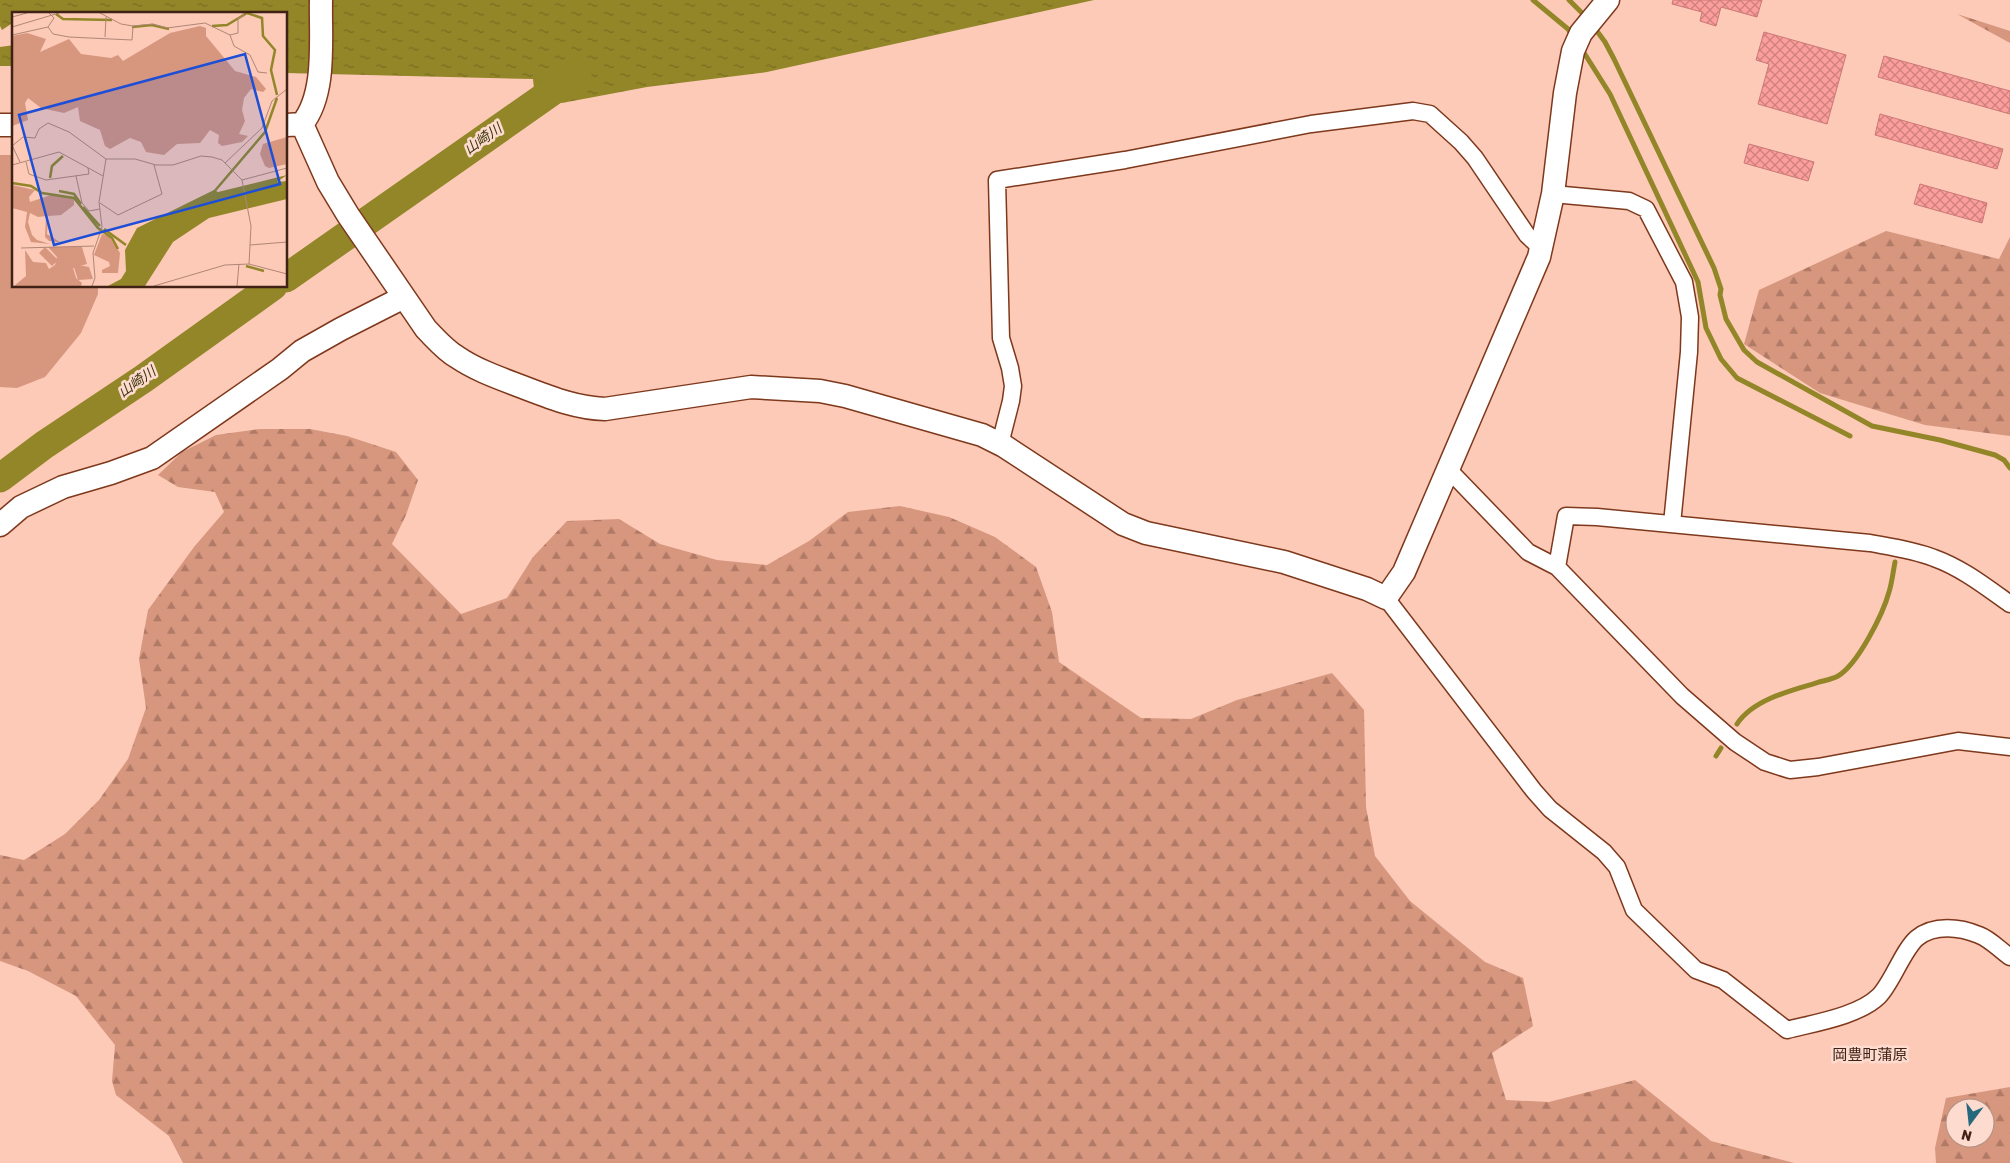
<svg xmlns="http://www.w3.org/2000/svg" width="2010" height="1163" viewBox="0 0 2010 1163" font-family="Rubik,'Noto Sans JP',sans-serif">
  <style>
    .forest { fill: url(#forest-firs); fill-rule: evenodd }
    .pitch { fill: #d7967e }
    .water { fill: url(#water-ripples) }
    .lines { fill: none; stroke-linecap: round; stroke-linejoin: round }
    .stream { stroke: #928628; stroke-width: 5 }
    .river { stroke: #928628; stroke-width: 29 }
    .building { fill: url(#building-cross-hatch); stroke: #cb7876 }
    .street-casing { stroke: #7e381c; stroke-width: 19 }
    .secondary-casing { stroke: #7e381c; stroke-width: 25 }
    .street { stroke: #fff; stroke-width: 16 }
    .secondary { stroke: #fff; stroke-width: 22 }
    .labels { text-anchor: middle; dominant-baseline: central; stroke-width: 5; stroke-linejoin: round; paint-order: stroke }
    .water-label { font-size: 14px; font-style: italic; fill: #3d3710; stroke: #fddbcf }
    .quarter-label { font-size: 15px; fill: #402115; stroke: #fddbcf }
    .inset-river { fill: none; stroke: #928628; stroke-width: 2.5 }
    .inset-road { fill: none; stroke: #b18676; stroke-width: 1 }
    .view { fill: #1d4ed8; fill-opacity: 0.15; stroke: #1d4ed8; stroke-width: 2.5 }
    .inset-edge { fill: none; stroke: #402115; stroke-width: 2.5 }
  </style>
  <defs>
    <pattern id="forest-firs" width="22" height="20" patternUnits="userSpaceOnUse" patternTransform="scale(1.25)"><rect width="22" height="20" fill="#d7967e"/><path d="M5 1l3.5 6h-7zM16 11l3.5 6h-7z" fill="#b07a66"/></pattern>
    <pattern id="water-ripples" width="26" height="14" patternUnits="userSpaceOnUse" patternTransform="scale(1.25)"><rect width="26" height="14" fill="#928628"/><path d="M2 4q2-2 4 0t4 0M15 11q2-2 4 0t4 0" fill="none" stroke="#796d21"/></pattern>
    <pattern id="building-cross-hatch" width="8" height="8" patternUnits="userSpaceOnUse" patternTransform="scale(1.25)"><rect width="8" height="8" fill="#fc9e9c"/><path d="M0 0l8 8M0 8l8-8" fill="none" stroke="#cd807e"/></pattern>
  </defs>
  <rect width="100%" height="100%" fill="#fccab7"/>
  <path class="forest" d="M 1957,14 L 2010,31 L 2010,43 Z
    M 1886,231 L 1999,259 L 2010,237 L 2010,436 L 1925,425 L 1820,393 L 1744,344 L 1759,290 Z
    M 260,429 L 310,429 L 347,436 L 396,452 L 418,480 L 406,515 L 392,544 L 461,614 L 507,598 L 533,557 L 567,521 L 619,519 L 660,544 L 717,560 L 767,565 L 809,541 L 848,512 L 900,506 L 949,517 L 995,537 L 1036,567 L 1052,612 L 1059,662 L 1141,718 L 1191,719 L 1237,700 L 1332,673 L 1364,710 L 1366,807 L 1375,856 L 1410,901 L 1485,962 L 1523,978 L 1533,1026 L 1492,1053 L 1506,1100 L 1549,1102 L 1635,1080 L 1711,1141 L 1794,1163 L 183,1163 L 169,1136 L 116,1095 L 112,1081 L 115,1045 L 76,996 L 28,971 L 0,961 L 0,855 L 24,860 L 65,834 L 99,800 L 128,759 L 146,708 L 139,659 L 148,610 L 194,547 L 224,512 L 215,492 L 178,487 L 158,475 L 182,452 L 216,435 Z
    M 2010,1087 L 2010,1163 L 1936,1163 L 1935,1148 L 1946,1098 ZM 1955,1108 L 1985,1108 L 1985,1138 L 1955,1138 Z"/>
  <path class="pitch" d="M 0,155 L 14,155 L 14,286 L 98,286 L 98,294 L 81,333 L 45,377 L 17,388 L 0,387 Z"/>
  <path class="water" d="M 0,0 L 1094,0 L 767,72 L 647,87 L 562,103 L 534,89 L 533,79 L 286,73 L 286,14 L 14,14 L 14,22 L 2,30 L 0,26 Z
    M 14,45 L 14,66 L 0,66 L 0,47 Z"/>
  <g class="lines">
    <path class="stream" d="M 1533,0 L 1568,29 L 1572,35
      M 1569,0 L 1587,18
      M 1594,27 L 1605,42 L 1614,59 L 1714,268 L 1721,289 L 1720,295 L 1726,319 L 1744,350 L 1757,362 L 1872,426 L 1940,440 L 1995,455 L 2004,460 L 2010,468
      M 1581,48 L 1610,94 L 1698,282 L 1706,328 L 1721,359 L 1737,378 L 1850,436
      M 1737,724 C 1752,701 1788,691 1813,684 C 1821,681 1831,680 1838,676 C 1858,664 1883,614 1889,592 C 1892,583 1893,572 1895,562
      M 1716,756 L 1721,748"/>
    <path class="river" d="M 286,278 L 577,74
      M 0,478 L 44,445 L 143,379 L 273,286"/>
  </g>
  <path class="building" d="M 1673,0 L 1762,0 L 1757,17 L 1721,7 L 1716,26 L 1700,21 L 1702,12 L 1672,4 Z
    M 1764,32 L 1846,55 L 1827,124 L 1758,104 L 1769,64 L 1756,60 Z
    M 1884,56 L 2010,91 L 2010,114 L 1878,77 Z
    M 1880,114 L 2003,149 L 1997,169 L 1875,135 Z
    M 1749,144 L 1814,162 L 1808,181 L 1744,163 Z
    M 1920,184 L 1987,203 L 1982,223 L 1914,204 Z"/>
  <g class="lines">
    <defs>
      <path id="street" d="M 1553,194 L 1629,201 L 1646,209 L 1684,282 L 1690,317 L 1689,352 L 1672,524
        M 1000,444 L 1011,401 L 1013,386 L 1010,368 L 1001,338 L 997,180 L 1125,160 L 1311,124 L 1413,111 L 1430,114 L 1461,142 L 1475,158 L 1527,235 L 1541,248
        M 1447,468 L 1528,552 L 1557,567 L 1682,696 L 1735,742 L 1765,762 L 1790,770 L 1818,767 L 1958,741 L 2010,747
        M 1557,567 L 1566,516 L 1597,517 L 1870,543 C 1892,547 1914,550 1934,558 C 1962,568 1986,587 2010,604
        M 1386,598 L 1534,791 L 1550,809 L 1604,852 L 1617,867 L 1634,910 L 1696,970 L 1723,980 L 1787,1030 C 1814,1023 1859,1016 1879,996 C 1892,983 1903,950 1917,938 C 1934,924 1960,927 1979,935 C 1990,939 2000,950 2010,957"/>
      <path id="secondary" d="M 302,124 L 328,182 L 348,215 L 426,329 C 436,339 445,350 457,357 C 476,370 499,378 520,386 C 549,397 575,408 605,409 L 751,387 L 820,391 L 845,396 L 982,435 L 1004,446 L 1123,524 L 1146,533 L 1284,562 L 1367,589 L 1386,598 L 1404,572 L 1539,257 L 1553,194 L 1565,93 L 1573,51 L 1581,33 L 1608,0
        M 0,125 L 14,125
        M 287,125 L 302,124 C 327,93 320,38 321,0
        M 0,525 L 21,507 L 63,487 L 111,473 L 152,458 L 280,369 L 302,351 L 341,329 L 404,297"/>
    </defs>
    <use href="#street" class="street-casing"/>
    <use href="#secondary" class="secondary-casing"/>
    <use href="#street" class="street"/>
    <use href="#secondary" class="secondary"/>
  </g>
  <g class="labels">
    <g class="water-label">
      <text transform="translate(483 139) rotate(-35)">山崎川</text>
      <text transform="translate(137 382) rotate(-35)">山崎川</text>
    </g>
    <g class="quarter-label">
      <text x="1870" y="1055">岡豊町蒲原</text>
    </g>
  </g>
  <g transform="translate(12 12)">
    <rect width="275" height="275" fill="#fccab7"/>
    <path d="M 188,14 L 194,16 L 194,24 L 223,59 L 244,65 L 254,77 L 251,80 L 239,77 L 232,86 L 230,98 L 233,109 L 227,122 L 236,124 L 230,130 L 210,134 L 206,131 L 207,123 L 198,118 L 188,131 L 165,132 L 152,143 L 134,140 L 129,130 L 118,126 L 98,137 L 93,134 L 88,118 L 68,109 L 66,95 L 52,101 L 29,96 L 16,86 L 13,91 L 16,108 L 0,114 L 0,24 L 15,21 L 34,27 L 28,40 L 57,27 L 69,42 L 99,46 L 106,43 L 111,49 L 158,21 ZM 0,173 L 23,178 L 17,185 L 18,190 L 39,183 L 62,186 L 62,193 L 49,203 L 36,204 L 35,222 L 48,230 L 37,229 L 33,225 L 34,204 L 26,205 L 18,201 L 16,210 L 20,223 L 25,228 L 38,232 L 19,230 L 13,215 L 15,200 L 0,196 ZM 90,222 L 97,224 L 108,241 L 106,261 L 90,261 L 90,258 L 98,254 L 97,250 L 82,243 ZM 36,235 L 70,235 L 75,252 L 61,256 L 64,266 L 70,271 L 69,274 L 2,274 L 14,264 L 13,238 L 21,250 L 34,251 L 37,257 L 43,253 L 45,245 Z" fill="#d7967e"/>
    <path d="M 33,235 L 46,248 L 40,254 L 27,241 ZM 61,252 L 77,255 L 81,267 L 66,268 Z" fill="#d7967e"/>
    <path d="M 275,125 L 275,152 L 257,156 L 253,154 L 248,142 L 251,132 Z" fill="#d7967e"/>
    <path d="M 275,163 L 265,170 L 275,169 L 275,187 L 197,206 L 161,230 L 133,274 L 96,274 L 109,267 L 114,259 L 113,238 L 125,216 L 202,178 L 206,180 Z" fill="#928628"/>
    <path class="inset-river" d="M 44,2 L 51,7 L 100,8M 200,14 L 215,13 L 235,1 L 250,6 L 251,24 L 263,38 L 259,58 L 265,83M 120,15 L 140,13 L 157,17M 38,166 L 40,154 L 51,144M 0,171 L 19,174 L 30,181 L 62,186 L 86,216 L 100,226 L 106,237M 47,179 L 62,182 L 69,192M 201,181 L 253,120 L 265,86M 71,195 L 88,214M 92,217 L 114,233M 234,254 L 252,259"/>
    <path class="inset-road" d="M 88,1 L 109,12 L 121,14 L 141,12 L 155,16 L 193,11 L 218,23 L 226,21 L 226,6 L 232,4 L 231,1M 0,5 L 15,1M 0,15 L 47,1M 36,15 L 41,22 L 57,25 L 120,28 L 121,14M 0,23 L 36,15 L 42,6 L 37,1M 218,23 L 222,34 L 238,43 L 246,60 L 255,61M 93,25 L 94,5M 0,133 L 8,150M 0,134 L 11,125 L 23,126 L 27,117 L 36,111 L 57,120 L 94,147 L 123,147 L 144,153 L 161,153 L 189,144 L 200,145 L 210,148 L 230,168M 14,150 L 17,162 L 34,168 L 77,162 L 76,156M 213,151 L 250,116 L 260,89 L 275,77M 0,153 L 47,140 L 91,164M 64,164 L 70,191 L 77,199 L 88,197M 230,168 L 239,214 L 237,252M 230,168 L 275,156M 88,191 L 106,203 L 150,182 L 142,153M 238,233 L 275,230M 9,236 L 82,234M 80,274 L 83,266 L 81,241 L 90,215 L 87,190 L 94,147M 142,274 L 213,253 L 237,252 L 275,262M 225,274 L 227,252"/>
    <path class="view" d="M 233,42 L 268,172 L 42,233 L 7,103 Z"/>
    <rect width="275" height="275" class="inset-edge"/>
  </g>
  <g transform="translate(1970 1123) rotate(195)"><circle r="24" fill="#fddbcf" stroke="#b19185"/>
  <path d="M0-4L9 19L0 12L-9 19Z" fill="#27687c"/>
  <text y="-8" font-size="14" font-weight="bold" text-anchor="middle" fill="#402115">N</text>
  </g>
</svg>
